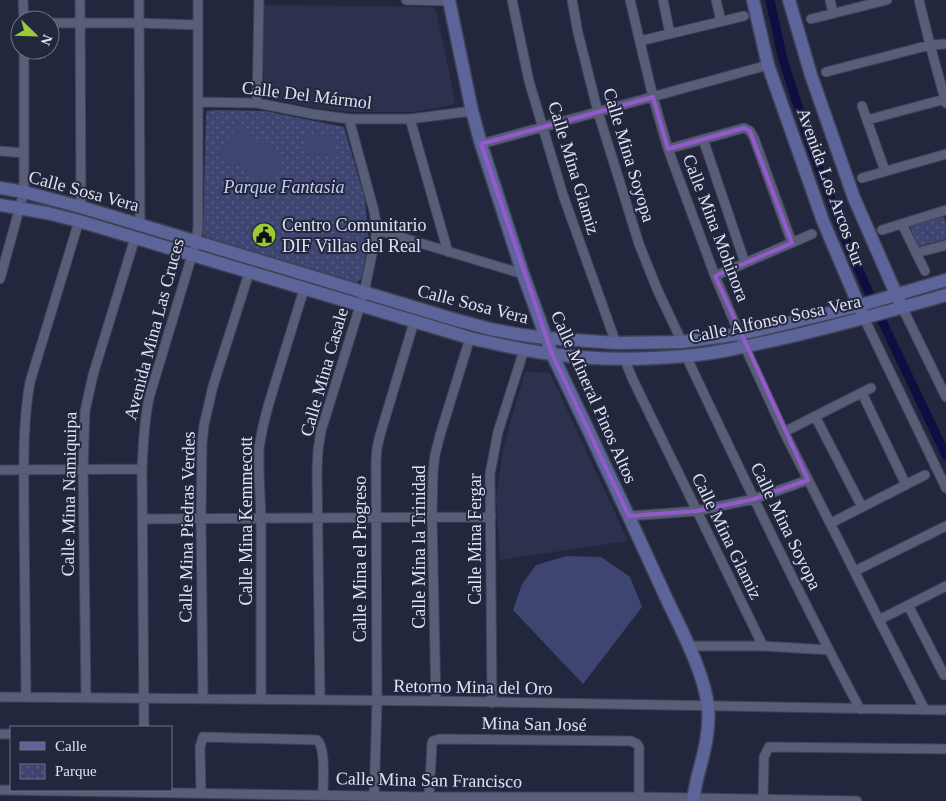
<svg xmlns="http://www.w3.org/2000/svg" width="946" height="801" viewBox="0 0 946 801" font-family="Georgia,serif">
  <style>
    .built { fill: #2c314d }
    .park { fill: url(#park-dots) }
    .pitch { fill: #3e4571 }
    .lines { fill: none; stroke-linecap: round; stroke-linejoin: round }
    .canal { stroke: #0f0e41; stroke-width: 9 }
    .street-casing { stroke: #3f4255; stroke-width: 11 }
    .secondary-casing { stroke: #3f4255; stroke-width: 15 }
    .street { stroke: #585d78; stroke-width: 9 }
    .secondary { stroke: #5d649a; stroke-width: 12 }
    .marked { fill: none; stroke: #945acc; stroke-width: 4; stroke-linejoin: round }
    .labels { text-anchor: middle; dominant-baseline: central; stroke-width: 4; stroke-linejoin: round; paint-order: stroke }
    .street-label { font-size: 18px; fill: #dfe2f2; stroke: #23273e }
    .park-label { font-size: 18px; font-style: italic; fill: #c6cdf0; stroke: #23273e }
    .poi-label { font-size: 18px; fill: #dfe2f2; stroke: #23273e; text-anchor: start }
  </style>
  <defs>
    <pattern id="park-dots" width="8" height="8" patternUnits="userSpaceOnUse" patternTransform="scale(1.25)"><rect width="8" height="8" fill="#3e4571"/><path d="M2 2h.1M6 6h.1" fill="none" stroke="#596086" stroke-width="1.8" stroke-linecap="round"/></pattern>
  </defs>
  <rect width="100%" height="100%" fill="#23273e"/>
  <path class="built" d="M 266,5 L 433,7 L 436,11 L 455,100 L 452,105 L 412,112 L 348,112 L 317,108 L 266,97 L 262,92 L 263,6 Z
    M 525,372 L 550,373 L 628,541 L 500,560 L 496,498 L 504,445 Z"/>
  <path class="park" d="M 216,110 L 265,111 L 344,127 L 365,199 L 369,242 L 361,279 L 356,283 L 209,238 L 203,235 L 206,115 L 207,111 Z
    M 941,213 L 946,221 L 946,239 L 917,247 L 910,225 Z"/>
  <path class="pitch" d="M 237,126 L 285,156 L 267,184 L 219,155 Z
    M 304,136 L 336,136 L 336,154 L 304,154 Z
    M 566,556 L 601,557 L 630,577 L 642,607 L 583,684 L 513,610 L 522,584 L 536,565 Z"/>
  <g class="lines">
    <path class="canal" d="M 770,0 L 783,60 L 812,149 L 850,250 L 870,295
      M 882,321 L 946,455"/>
    <defs>
      <path id="street" d="M 23,0 L 24,20
        M 80,0 L 81,207
        M 139,0 L 140,224
        M 406,0 L 449,1
        M 512,0 L 529,81 L 563,195 L 616,343
        M 572,0 L 578,33 L 598,112 L 639,244 L 657,289 L 682,342
        M 630,0 L 653,97 L 668,149 L 715,276 L 745,347 L 784,432 L 879,620 L 925,710
        M 663,0 L 670,34
        M 716,0 L 721,21
        M 830,0 L 833,13
        M 919,0 L 930,45 L 946,103
        M 811,19 L 887,0
        M 50,23 L 139,23 L 198,25
        M 640,41 L 744,16
        M 826,72 L 930,45 L 946,44
        M 198,102 L 257,103 L 313,114 L 349,119 L 410,119 L 472,111
        M 257,103 L 259,0
        M 862,106 L 885,171
        M 410,119 L 448,252
        M 867,120 L 945,99
        M 703,139 L 745,263
        M 481,144 L 768,65
        M 668,149 L 744,128 L 750,131 L 754,138 L 792,243
        M 0,151 L 24,153
        M 862,178 L 946,154
        M 902,224 L 925,271
        M 377,230 L 523,274
        M 882,230 L 946,210
        M 916,253 L 946,245
        M 715,276 L 812,234
        M 0,279 L 24,192 L 24,50
        M 902,307 L 946,397
        M 864,318 L 946,488
        M 686,356 C 742,474 798,593 860,709
        M 624,358 L 633,380 L 763,646
        M 862,393 L 906,485
        M 815,416 L 862,507
        M 784,432 L 871,388
        M 0,470 L 142,469
        M 629,516 L 697,511 L 754,499 L 808,480
        M 143,519 L 491,517
        M 831,523 L 925,475
        M 855,571 L 946,526
        M 908,605 L 944,675
        M 879,620 L 946,586
        M 688,646 L 763,646 L 829,650
        M 0,697 L 436,701 L 946,710
        M 26,697 C 25,637 25,578 24,518 C 24,473 22,427 30,382 L 79,221
        M 86,697 L 83,470 L 85,411 L 93,375 L 135,238
        M 203,699 L 201,519 L 202,444 L 204,425 L 213,386 L 249,273
        M 261,699 L 261,518 L 259,472 L 259,448 L 263,426 L 269,403 L 304,289
        M 320,700 L 317,471 L 318,450 L 321,431 L 364,293 L 377,230 L 374,211 L 349,119
        M 436,701 L 432,517 L 433,472 L 435,455 L 440,435 L 470,338
        M 492,703 L 490,474 L 498,432 L 524,350
        M 144,727 L 142,469 C 143,445 144,422 149,398 L 196,242 L 198,228 L 198,0
        M 0,734 L 11,734
        M 0,790 L 429,797 L 639,797 L 857,801
        M 201,792 L 200,747 L 203,737 L 317,740 C 326,747 323,782 323,795
        M 429,797 L 432,743 L 433,741 L 439,739 L 631,741 L 637,744 L 639,747 L 639,797
        M 763,799 L 764,757 L 769,747 L 946,749
        M 374,801 L 377,702 L 376,462 L 377,448 L 380,435 L 414,322"/>
      <path id="secondary" d="M 449,0 L 472,111 L 481,144 L 523,274 L 552,354 C 590,433 627,512 663,591 C 678,624 705,672 708,708 C 710,731 704,753 698,775 C 696,784 694,792 693,801
        M 753,0 L 768,65 L 823,221 L 862,313
        M 789,0 L 811,75 L 854,198 L 900,303
        M 0,188 L 24,192 L 81,207 L 453,319 L 490,329 L 522,335 L 546,338 L 616,343 L 682,342 L 740,334 L 793,322 L 858,306 L 946,280
        M 0,205 L 47,213 L 79,221 L 470,338 C 497,344 524,351 552,354 C 595,360 640,360 684,356 C 712,354 739,348 766,342 C 827,329 886,312 946,295"/>
    </defs>
    <use href="#street" class="street-casing"/>
    <use href="#secondary" class="secondary-casing"/>
    <use href="#street" class="street"/>
    <use href="#secondary" class="secondary"/>
  </g>
  <path class="marked" d="M 653,97 L 668,149 L 744,128 L 750,131 L 792,243 L 715,276 L 808,480 L 754,499 L 697,511 L 629,516 L 552,354 L 481,144 Z"/>
  <defs>
    <symbol id="civic-disc" viewBox="-11 -11 22 22"><circle r="9.5" fill="#9bcb32" stroke="#23273e"/><path d="M-.6-6.5H3V-4.5H.6V-3L4-1V1h2V6H-6V1h2V-1L-.6-3ZM-1.2 2.5V6h2.4V2.5Z" fill="#111"/></symbol>
  </defs>
  <g fill-rule="evenodd">
    <use href="#civic-disc" x="250" y="221" width="28" height="28"/>
  </g>
  <g class="labels">
    <g class="street-label">
      <text transform="translate(307 95) rotate(7)">Calle Del Mármol</text>
      <text transform="translate(629 155) rotate(73)">Calle Mina Soyopa</text>
      <text transform="translate(574 168) rotate(73)">Calle Mina Glamiz</text>
      <text transform="translate(831 187) rotate(70)">Avenida Los Arcos Sur</text>
      <text transform="translate(84 191) rotate(15)">Calle Sosa Vera</text>
      <text transform="translate(716 228) rotate(69)">Calle Mina Mohinora</text>
      <text transform="translate(473 304) rotate(14)">Calle Sosa Vera</text>
      <text transform="translate(775 319) rotate(-12)">Calle Alfonso Sosa Vera</text>
      <text transform="translate(154 329) rotate(-75)">Avenida Mina Las Cruces</text>
      <text transform="translate(324 372) rotate(-74)">Calle Mina Casale</text>
      <text transform="translate(594 397) rotate(66)">Calle Mineral Pinos Altos</text>
      <text transform="translate(69 494) rotate(-89)">Calle Mina Namiquipa</text>
      <text transform="translate(246 521) rotate(-90)">Calle Mina Kemmecott</text>
      <text transform="translate(786 526) rotate(64)">Calle Mina Soyopa</text>
      <text transform="translate(187 527) rotate(-89)">Calle Mina Piedras Verdes</text>
      <text transform="translate(727 536) rotate(64)">Calle Mina Glamiz</text>
      <text transform="translate(475 539) rotate(-90)">Calle Mina Fergar</text>
      <text transform="translate(419 547) rotate(-90)">Calle Mina la Trinidad</text>
      <text transform="translate(360 559) rotate(-90)">Calle Mina el Progreso</text>
      <text transform="translate(473 687) rotate(1)">Retorno Mina del Oro</text>
      <text transform="translate(534 724) rotate(1)">Mina San José</text>
      <text transform="translate(429 780) rotate(1)">Calle Mina San Francisco</text>
    </g>
    <g class="park-label">
      <text x="284" y="187">Parque Fantasia</text>
    </g>
    <g class="poi-label">
      <text x="282" y="225">Centro Comunitario<tspan x="282" dy="21">DIF Villas del Real</tspan></text>
    </g>
  </g>
  <rect x="10" y="726" width="162" height="65" fill="#23273e" stroke="#6e7286"/>
  <rect x="20" y="742" width="25" height="8" fill="#5d649a" stroke="#6e7286"/>
  <text x="55" y="751" font-size="15" fill="#dfe2f2">Calle</text>
  <rect x="20" y="764" width="25" height="15" fill="url(#park-dots)" stroke="#6e7286"/>
  <text x="55" y="776" font-size="15" fill="#dfe2f2">Parque</text>
  <g transform="translate(35 35) rotate(113)"><circle r="24" fill="#23273e" stroke="#6e7286"/>
  <path d="M0-4L9 19L0 12L-9 19Z" fill="#9bcb32"/>
  <text y="-8" font-size="14" font-weight="bold" text-anchor="middle" fill="#dfe2f2">N</text>
  </g>
</svg>
